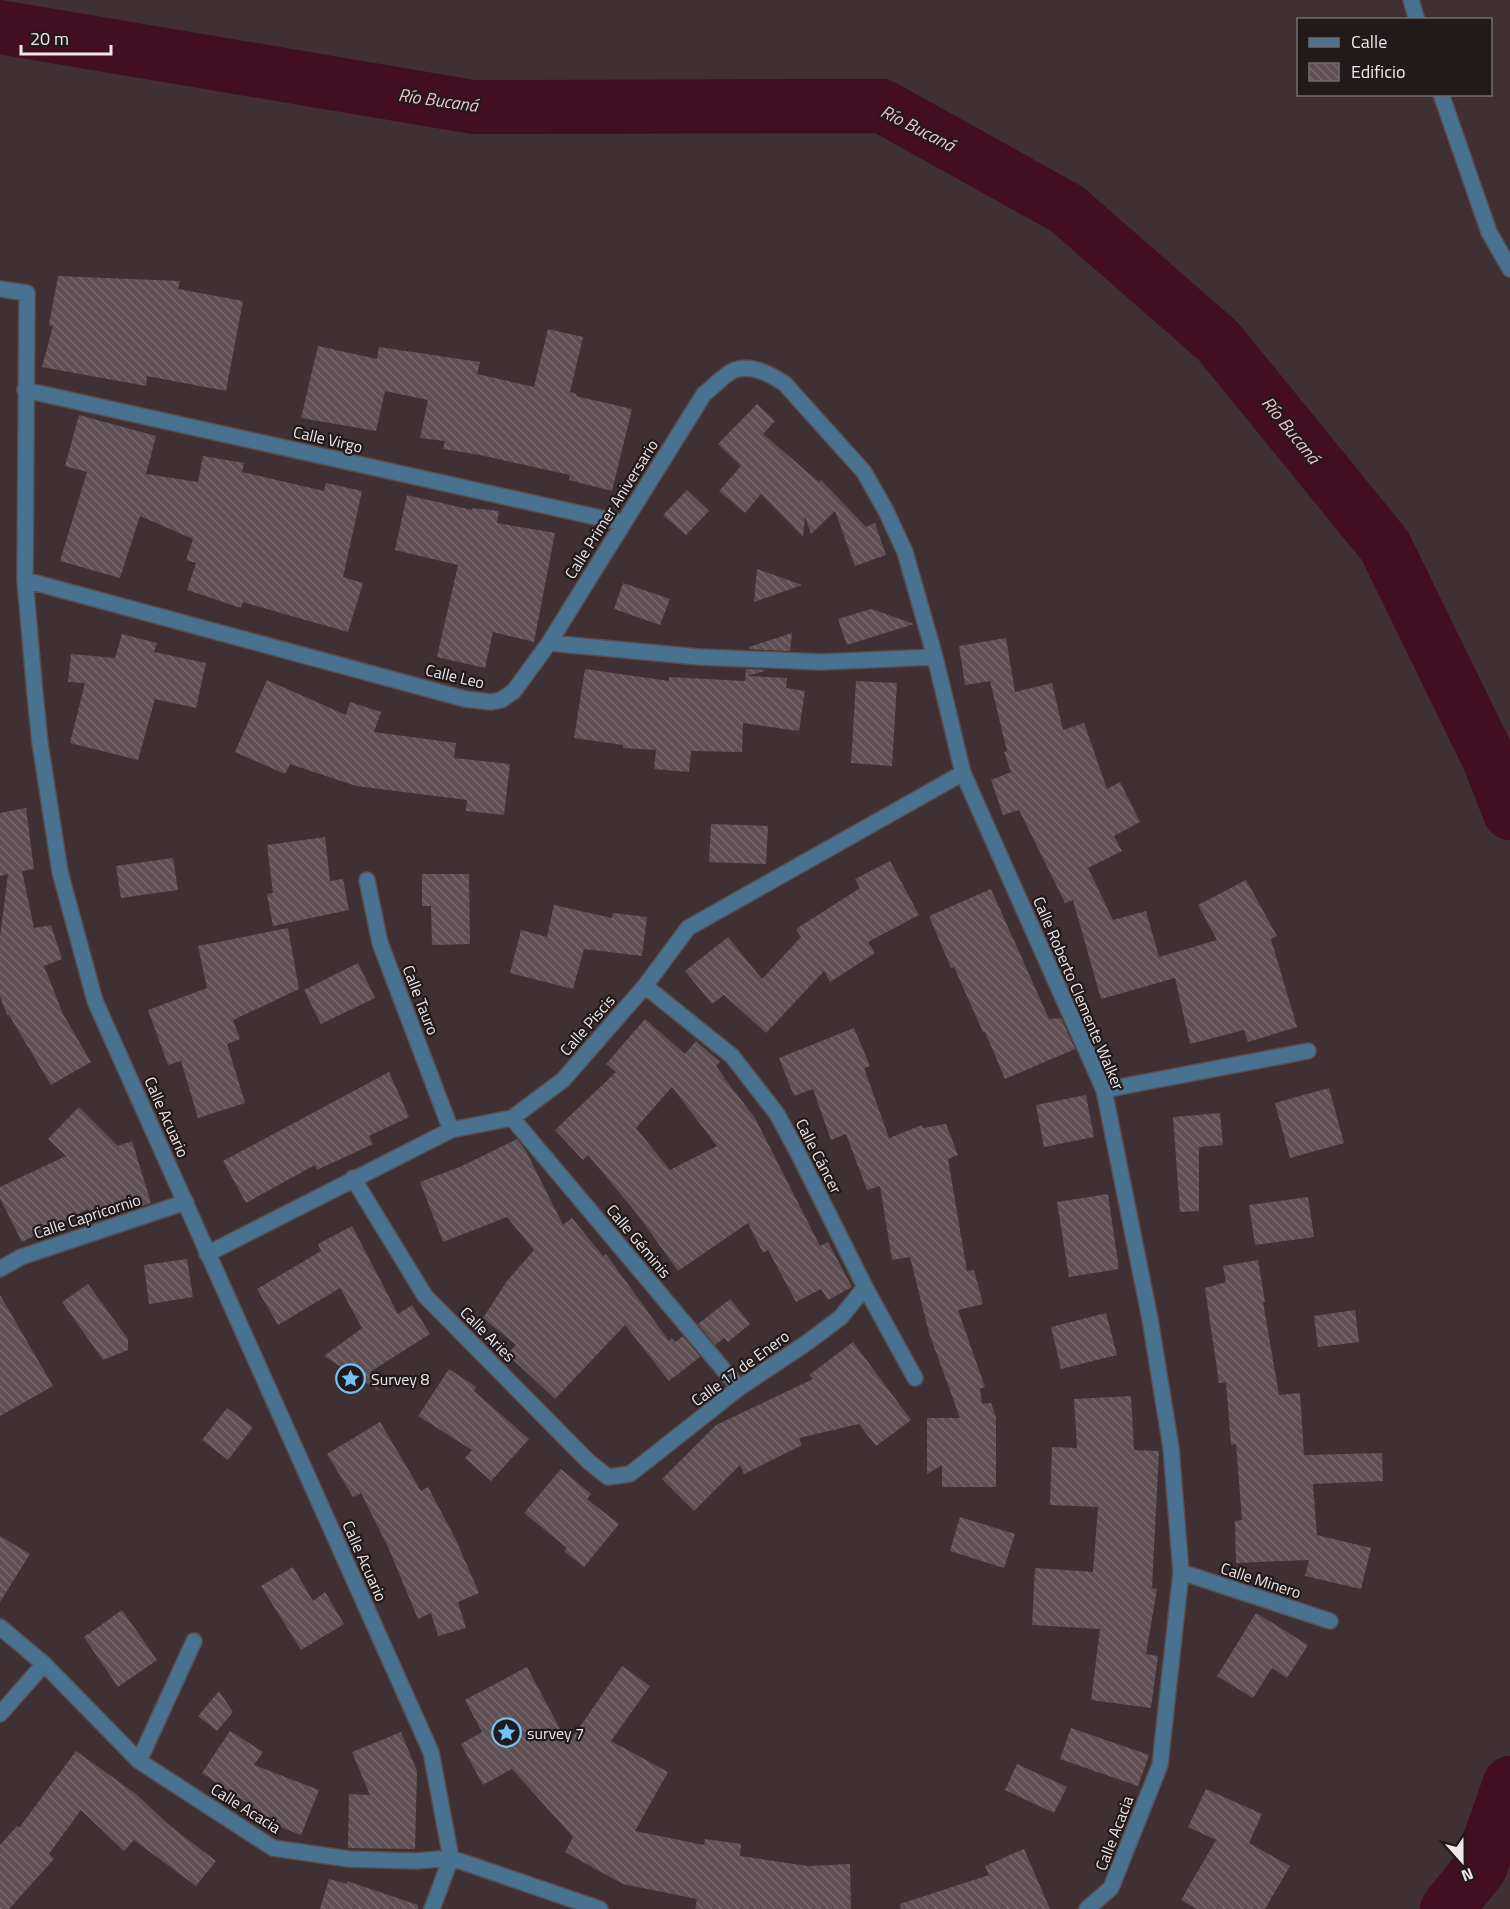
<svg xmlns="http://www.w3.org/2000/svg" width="1510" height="1909" viewBox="0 0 1510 1909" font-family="'Titillium Web',sans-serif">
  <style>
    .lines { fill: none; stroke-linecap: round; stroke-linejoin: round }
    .river { stroke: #430d22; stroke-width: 54 }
    .building { fill: url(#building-back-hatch); fill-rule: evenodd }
    .minor-casing { stroke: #5a4d50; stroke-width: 18 }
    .minor { stroke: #48728f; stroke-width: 15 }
    .labels { text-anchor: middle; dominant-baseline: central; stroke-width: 4.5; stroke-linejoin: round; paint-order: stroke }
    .street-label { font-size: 16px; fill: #f0e6e8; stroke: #201a1b }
    .poi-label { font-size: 16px; fill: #f0e6e8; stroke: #201a1b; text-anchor: start }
    .water-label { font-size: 18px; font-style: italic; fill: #f8becd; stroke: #201a1b }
  </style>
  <defs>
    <pattern id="building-back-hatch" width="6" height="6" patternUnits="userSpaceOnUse" patternTransform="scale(1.5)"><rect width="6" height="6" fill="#5e4f53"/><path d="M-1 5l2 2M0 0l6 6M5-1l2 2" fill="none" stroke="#75686c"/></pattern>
  </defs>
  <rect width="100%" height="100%" fill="#3e3033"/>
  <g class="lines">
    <path class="river" d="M 0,27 L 473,107 L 882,106 L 1067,209 L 1218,341 L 1385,546 L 1489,759 L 1510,813
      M 1447,1909 L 1480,1868 L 1510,1783"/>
  </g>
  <path class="building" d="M 58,276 L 180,281 L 178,289 L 243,301 L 226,391 L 147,376 L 146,386 L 42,367 L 53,326 L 49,325 Z
    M 548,329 L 583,337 L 570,392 L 577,394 L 576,396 L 632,409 L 612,491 L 569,480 L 570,475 L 480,455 L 443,449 L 445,441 L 420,438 L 428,400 L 385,391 L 376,431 L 301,418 L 318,346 L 377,359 L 379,347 L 480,362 L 477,374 L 534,387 Z
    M 757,404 L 775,421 L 763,434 L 819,482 L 821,480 L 866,527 L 875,523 L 886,555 L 855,566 L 835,511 L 811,534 L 805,516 L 803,537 L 761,494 L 745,513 L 719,491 L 741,466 L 718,444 Z
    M 79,415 L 156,436 L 146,474 L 198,482 L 203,456 L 244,463 L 242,472 L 324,491 L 326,483 L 362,491 L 343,577 L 363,583 L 348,632 L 243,602 L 241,608 L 187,590 L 196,563 L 186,560 L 193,539 L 140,516 L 120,578 L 60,561 L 87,472 L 65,466 Z
    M 687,490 L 709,511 L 686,535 L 663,515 Z
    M 407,495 L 472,510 L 473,508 L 499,511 L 497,523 L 555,533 L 534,642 L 493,632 L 485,668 L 437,657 L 458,565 L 395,550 Z
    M 757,569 L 802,585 L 754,602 Z
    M 623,583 L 670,599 L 660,625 L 614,609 Z
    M 871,609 L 914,624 L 847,645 L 838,619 Z
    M 792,633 L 790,651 L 749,649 L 749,647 Z
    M 122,634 L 157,643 L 154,652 L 206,663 L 196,708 L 155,699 L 138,760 L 70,743 L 85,683 L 68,682 L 71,654 L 115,658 Z
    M 1006,638 L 1015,692 L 1052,683 L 1063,730 L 1084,723 L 1107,789 L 1120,782 L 1140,822 L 1114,836 L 1122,851 L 1088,868 L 1113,920 L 1146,911 L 1159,957 L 1217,940 L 1198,905 L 1246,880 L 1277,936 L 1271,939 L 1297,1027 L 1248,1042 L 1244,1030 L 1190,1044 L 1175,978 L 1101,999 L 1073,900 L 1065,903 L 1019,810 L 1003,815 L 991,780 L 1011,772 L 1004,752 L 1007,751 L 990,681 L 965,685 L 959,646 Z
    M 585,669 L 669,681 L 669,677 L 745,681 L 746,669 L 767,670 L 747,676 L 787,678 L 786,688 L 805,691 L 799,731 L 743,723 L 742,752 L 691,751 L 689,772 L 654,769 L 656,750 L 623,748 L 623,745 L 574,738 Z
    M 267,680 L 346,715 L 350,702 L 381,712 L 374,732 L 456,743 L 454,758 L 510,764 L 504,815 L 466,811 L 467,800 L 356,786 L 290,764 L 285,774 L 235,752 Z
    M 856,681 L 897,683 L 892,766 L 851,763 Z
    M 26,808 L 34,869 L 22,871 L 34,928 L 51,925 L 62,959 L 44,966 L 63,1014 L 91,1062 L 51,1085 L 9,1015 L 7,1015 L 0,996 L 0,937 L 8,874 L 0,876 L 0,813 Z
    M 711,824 L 768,826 L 766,864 L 709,862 Z
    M 325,837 L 330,881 L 343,879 L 349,910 L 273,926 L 267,894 L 273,893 L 267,845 Z
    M 173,858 L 178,890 L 121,898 L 116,866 Z
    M 890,861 L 919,915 L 868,942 L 875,953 L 830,982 L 824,971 L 766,1033 L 724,995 L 712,1004 L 685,971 L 728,937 L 762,979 L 801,937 L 796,929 L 860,888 L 855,879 Z
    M 422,874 L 469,874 L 470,944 L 432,945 L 431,906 L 422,906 Z
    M 991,889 L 1049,1019 L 1061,1018 L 1075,1049 L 1005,1079 L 985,1032 L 983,1032 L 954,967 L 951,968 L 929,916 Z
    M 554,905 L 612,918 L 613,913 L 647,917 L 642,956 L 584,949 L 573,989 L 510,973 L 521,930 L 547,937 Z
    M 288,928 L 299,989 L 233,1020 L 240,1039 L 227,1044 L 245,1103 L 198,1118 L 181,1061 L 168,1065 L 148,1010 L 207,988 L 198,946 Z
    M 358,963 L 375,998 L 321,1024 L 304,990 Z
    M 645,1019 L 685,1054 L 696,1041 L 720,1062 L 716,1066 L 725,1078 L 722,1080 L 725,1079 L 755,1118 L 820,1246 L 828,1242 L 852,1287 L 828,1300 L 821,1289 L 796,1302 L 768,1250 L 763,1253 L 748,1223 L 678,1271 L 638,1215 L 588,1155 L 583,1160 L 555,1130 L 616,1072 L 606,1064 ZM 672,1087 L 717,1146 L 670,1170 L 636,1128 Z
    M 854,1028 L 870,1066 L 864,1068 L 889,1138 L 922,1125 L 923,1128 L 946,1124 L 958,1155 L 948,1159 L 967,1271 L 974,1270 L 983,1304 L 958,1310 L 985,1387 L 980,1389 L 982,1404 L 991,1403 L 996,1417 L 996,1487 L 942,1487 L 942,1465 L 927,1474 L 927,1418 L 960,1418 L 929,1333 L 910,1257 L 892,1260 L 880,1186 L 867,1190 L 846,1134 L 831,1140 L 813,1089 L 794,1096 L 779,1058 Z
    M 389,1072 L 409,1117 L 369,1136 L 373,1144 L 317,1170 L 315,1165 L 246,1203 L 223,1161 Z
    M 1329,1088 L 1344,1143 L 1290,1158 L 1275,1103 Z
    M 1086,1095 L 1094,1137 L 1044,1147 L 1036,1105 Z
    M 79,1107 L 118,1146 L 132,1141 L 151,1203 L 92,1221 L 88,1209 L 22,1242 L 0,1198 L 0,1187 L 66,1156 L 48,1139 Z
    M 1220,1113 L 1223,1145 L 1199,1147 L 1199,1211 L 1180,1212 L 1173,1117 Z
    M 517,1139 L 525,1149 L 563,1225 L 572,1218 L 603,1256 L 606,1254 L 669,1341 L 672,1338 L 675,1342 L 683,1336 L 700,1357 L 669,1381 L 625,1325 L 555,1399 L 507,1354 L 516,1345 L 483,1318 L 507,1281 L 534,1250 L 507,1217 L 443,1242 L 420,1182 L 462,1166 Z
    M 1108,1194 L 1119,1269 L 1069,1277 L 1057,1202 Z
    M 1308,1197 L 1314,1237 L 1255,1245 L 1249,1205 Z
    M 352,1226 L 398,1314 L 412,1305 L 430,1334 L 370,1372 L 379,1391 L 324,1356 L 362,1328 L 340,1288 L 278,1325 L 257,1289 L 321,1251 L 318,1244 Z
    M 187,1259 L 193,1297 L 149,1304 L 144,1265 Z
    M 1258,1260 L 1265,1302 L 1263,1302 L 1279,1395 L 1300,1393 L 1304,1455 L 1382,1453 L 1383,1481 L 1313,1484 L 1317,1535 L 1371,1548 L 1361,1589 L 1305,1576 L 1309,1560 L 1236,1563 L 1235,1521 L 1242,1520 L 1236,1444 L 1231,1445 L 1226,1382 L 1219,1383 L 1205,1288 L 1226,1282 L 1223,1266 Z
    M 88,1284 L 128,1339 L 128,1350 L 103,1360 L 62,1302 Z
    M 0,1295 L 53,1386 L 0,1416 Z
    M 730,1299 L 750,1324 L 728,1342 L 724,1338 L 715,1345 L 698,1324 Z
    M 1355,1310 L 1359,1342 L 1318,1347 L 1314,1316 Z
    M 1106,1313 L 1117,1355 L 1061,1369 L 1051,1327 Z
    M 853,1342 L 911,1420 L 876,1446 L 859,1424 L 799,1438 L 802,1445 L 744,1474 L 740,1465 L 694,1511 L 662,1479 L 716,1425 L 813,1379 L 809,1375 Z
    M 449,1369 L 476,1387 L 474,1391 L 529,1439 L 491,1481 L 465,1458 L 472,1450 L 418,1416 Z
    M 1131,1396 L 1134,1450 L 1159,1451 L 1152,1588 L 1157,1589 L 1146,1654 L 1158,1656 L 1151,1708 L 1091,1700 L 1100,1629 L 1032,1625 L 1035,1568 L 1093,1572 L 1098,1507 L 1050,1505 L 1052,1447 L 1077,1448 L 1074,1399 Z
    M 227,1408 L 253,1427 L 228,1460 L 202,1440 Z
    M 380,1422 L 421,1491 L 428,1487 L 456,1540 L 479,1593 L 458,1602 L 466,1628 L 438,1636 L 431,1613 L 418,1619 L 388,1547 L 361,1493 L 353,1497 L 327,1454 Z
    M 561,1469 L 591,1494 L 587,1499 L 619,1524 L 584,1567 L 564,1551 L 567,1548 L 524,1513 Z
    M 960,1517 L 1015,1534 L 1004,1568 L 950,1551 Z
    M 0,1536 L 30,1554 L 0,1602 Z
    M 293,1567 L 313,1601 L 325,1592 L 344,1624 L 301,1650 L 261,1586 Z
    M 122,1610 L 157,1660 L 118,1687 L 84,1637 Z
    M 1256,1613 L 1308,1645 L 1287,1678 L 1272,1668 L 1253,1698 L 1217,1676 Z
    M 622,1666 L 650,1686 L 611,1741 L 668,1772 L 635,1831 L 704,1845 L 705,1839 L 741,1844 L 740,1856 L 808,1866 L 850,1864 L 851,1909 L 695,1909 L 697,1899 L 623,1884 L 565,1852 L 573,1837 L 512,1769 L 483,1785 L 461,1744 L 482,1732 L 465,1700 L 527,1667 L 568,1744 Z
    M 219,1691 L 233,1712 L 217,1731 L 198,1716 Z
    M 1071,1728 L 1149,1755 L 1138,1786 L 1060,1759 Z
    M 230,1731 L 263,1752 L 254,1765 L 319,1790 L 301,1835 L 250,1815 L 253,1807 L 202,1773 Z
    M 401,1732 L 417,1771 L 415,1849 L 348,1848 L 349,1794 L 370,1795 L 352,1752 Z
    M 76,1751 L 136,1794 L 170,1826 L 216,1861 L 196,1886 L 134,1840 L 124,1851 L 81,1810 L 49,1854 L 54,1859 L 9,1909 L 0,1909 L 0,1845 L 17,1826 L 19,1828 Z
    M 1017,1764 L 1067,1787 L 1054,1813 L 1005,1790 Z
    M 1206,1789 L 1262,1814 L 1249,1843 L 1290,1866 L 1265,1909 L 1197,1909 L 1181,1900 L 1216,1840 L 1188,1827 Z
    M 1024,1849 L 1050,1909 L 901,1909 L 900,1904 L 989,1875 L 985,1866 Z
    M 329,1879 L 347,1884 L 347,1881 L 418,1905 L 418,1909 L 320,1909 Z"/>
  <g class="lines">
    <defs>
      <path id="minor" d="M 1411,0 L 1417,20
        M 1441,94 L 1489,232 L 1510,269
        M 0,289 L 27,293 L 25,580 L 35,694 L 40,743 L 60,872 L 95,1001 L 431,1752 L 451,1858 L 432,1909
        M 25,390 L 623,523
        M 25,580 L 465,699 L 491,702 L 501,700 L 514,691 L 549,643 L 704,394 C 712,388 727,372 735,370 C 753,364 772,375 785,384 L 864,472 L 886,511 L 905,552 L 935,657 L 963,773 L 1104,1090 L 1150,1319 L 1171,1448 L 1181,1572 L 1160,1765 L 1111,1888 L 1087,1909
        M 549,643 L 699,657 L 821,662 L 935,657
        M 367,880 L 380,943 L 451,1130
        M 645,986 L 732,1056 L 777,1114 L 798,1153 L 865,1287 L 915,1378
        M 1104,1090 L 1308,1051
        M 512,1118 L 739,1388
        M 353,1178 L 425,1296 L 589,1462 L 608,1477 L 630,1474 L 739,1388 L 808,1342 L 841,1317 L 865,1287
        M 207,1254 L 451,1130 L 512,1118 L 563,1080 L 645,986 L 688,928 L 963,773
        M 0,1269 L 21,1257 L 186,1202
        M 1181,1572 L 1330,1621
        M 0,1627 L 44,1664 L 139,1761 L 273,1848 L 349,1859 L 416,1861 L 451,1858 L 600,1909
        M 0,1714 L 44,1664
        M 139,1761 L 194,1641"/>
    </defs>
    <use href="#minor" class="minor-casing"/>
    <use href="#minor" class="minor"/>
  </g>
  <defs>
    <symbol id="sight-ring" viewBox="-11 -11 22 22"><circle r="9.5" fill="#201a1b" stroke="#73c1f6" stroke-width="1.5"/><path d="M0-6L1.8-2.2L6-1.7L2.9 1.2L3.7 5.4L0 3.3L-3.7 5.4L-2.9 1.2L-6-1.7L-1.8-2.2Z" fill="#73c1f6"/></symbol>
  </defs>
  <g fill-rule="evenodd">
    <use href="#sight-ring" x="334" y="1362" width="33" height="33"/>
    <use href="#sight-ring" x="490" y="1716" width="33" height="33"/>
  </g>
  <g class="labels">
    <g class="street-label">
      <text transform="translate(328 439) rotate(13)">Calle Virgo</text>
      <text transform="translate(611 509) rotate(-58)">Calle Primer Aniversario</text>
      <text transform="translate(455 676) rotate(13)">Calle Leo</text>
      <text transform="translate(1079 993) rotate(67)">Calle Roberto Clemente Walker</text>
      <text transform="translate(421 1000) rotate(69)">Calle Tauro</text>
      <text transform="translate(587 1025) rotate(-49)">Calle Piscis</text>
      <text transform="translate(167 1117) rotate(66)">Calle Acuario</text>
      <text transform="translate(819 1156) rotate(63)">Calle Cáncer</text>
      <text transform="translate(87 1216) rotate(-18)">Calle Capricornio</text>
      <text transform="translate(639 1241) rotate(50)">Calle Géminis</text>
      <text transform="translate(488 1334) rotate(45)">Calle Aries</text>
      <text transform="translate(740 1368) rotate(-36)">Calle 17 de Enero</text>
      <text transform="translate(365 1561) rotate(66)">Calle Acuario</text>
      <text transform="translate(1261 1580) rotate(18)">Calle Minero</text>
      <text transform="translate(246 1808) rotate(32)">Calle Acacia</text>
      <text transform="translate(1114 1833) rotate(-69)">Calle Acacia</text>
    </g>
    <g class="poi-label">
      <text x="371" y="1379">Survey 8</text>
      <text x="527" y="1733">survey 7</text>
    </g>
    <g class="water-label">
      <text transform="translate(438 100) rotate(8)">Río Bucaná</text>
      <text transform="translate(918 128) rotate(27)">Río Bucaná</text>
      <text transform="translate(1291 430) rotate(51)">Río Bucaná</text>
    </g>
  </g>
  <rect x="1297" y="18" width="195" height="78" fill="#201a1b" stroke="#736c6d" stroke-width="1.5"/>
  <rect x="1309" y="38" width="30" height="9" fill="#48728f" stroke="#736c6d" stroke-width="1.5"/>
  <text x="1351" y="48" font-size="18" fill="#f0e6e8">Calle</text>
  <rect x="1309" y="63" width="30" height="18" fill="url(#building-back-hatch)" stroke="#736c6d" stroke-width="1.5"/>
  <text x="1351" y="78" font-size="18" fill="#f0e6e8">Edificio</text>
  <g transform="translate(1462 1861) rotate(159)" stroke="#201a1b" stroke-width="4.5" paint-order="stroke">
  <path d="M0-4.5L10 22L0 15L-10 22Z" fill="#f0e6e8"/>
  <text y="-9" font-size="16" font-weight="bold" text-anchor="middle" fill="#f0e6e8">N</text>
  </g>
  <path d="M21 45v9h90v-9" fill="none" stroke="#f0e6e8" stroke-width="3"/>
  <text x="30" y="45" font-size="18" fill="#f0e6e8" stroke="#201a1b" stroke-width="4.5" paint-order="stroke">20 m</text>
</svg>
